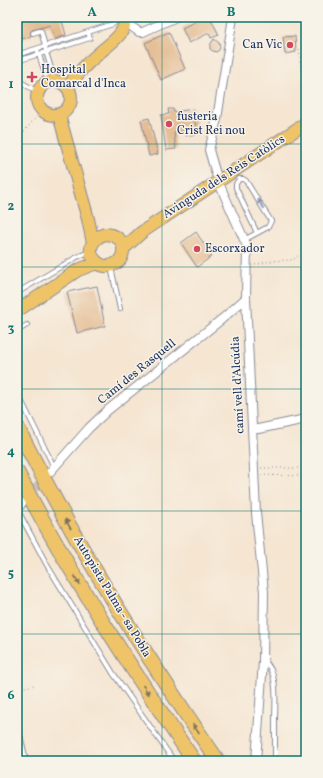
<svg xmlns="http://www.w3.org/2000/svg" width="323" height="778" viewBox="0 0 323 778" font-family="Vollkorn,serif">
  <style>
    .building { fill: #e3b98d }
    .lines { fill: none; stroke-linecap: round; stroke-linejoin: round }
    .minor-tunnel { stroke: #c9c1ba; stroke-width: 8; stroke-dasharray: 8 4; stroke-linecap: butt }
    .service-casing { stroke: #888a98; stroke-width: 6 }
    .minor-casing { stroke: #888a98; stroke-width: 10 }
    .primary-casing { stroke: #888a98; stroke-width: 14 }
    .motorway-casing { stroke: #888a98; stroke-width: 16 }
    .path { stroke: #888a98; stroke-width: 1; stroke-dasharray: 1 3; stroke-linecap: butt }
    .service { stroke: #fff; stroke-width: 4 }
    .minor { stroke: #fff; stroke-width: 8 }
    .primary { stroke: #efc469; stroke-width: 12 }
    .motorway { stroke: #efc469; stroke-width: 14 }
    .oneway { fill: #8d97ae }
    .oneway2 { fill: #7a7263 }
    .grid { fill: none; stroke: #0f766e; stroke-width: 1; stroke-opacity: 0.55 }
    .poi-dot { fill: #d1495b; stroke: #f7f3e8; stroke-width: 1.5 }
    .labels { text-anchor: middle; dominant-baseline: central; stroke-width: 3; stroke-linejoin: round; paint-order: stroke }
    .poi-label { font-size: 12px; fill: #1b2f5e; stroke: #f7f3e8; text-anchor: start }
    .street-label { font-size: 12px; fill: #1b2f5e; stroke: #f7f3e8 }
    .neatline { fill: none; stroke: #0f766e; stroke-width: 1.5 }
    .grid-label { font-size: 13px; text-anchor: middle; font-weight: bold; fill: #0f766e }
  </style>
  <rect width="100%" height="100%" fill="#f7f3e8"/>
  <filter id="ink" filterUnits="userSpaceOnUse"><feTurbulence type="fractalNoise" baseFrequency=".025" numOctaves="2"/><feDisplacementMap in="SourceGraphic" scale="8" xChannelSelector="R" yChannelSelector="G"/><feConvolveMatrix kernelMatrix="1 2 1 2 8 2 1 2 1" color-interpolation-filters="sRGB"/></filter>
  <filter id="wash" filterUnits="userSpaceOnUse"><feTurbulence type="fractalNoise" baseFrequency=".012" numOctaves="4" result="noise"/><feDisplacementMap in="SourceGraphic" scale="16" xChannelSelector="R" yChannelSelector="G"/><feGaussianBlur stdDeviation="0.9" result="paint"/><feColorMatrix in="noise" values="0 0 0 0 0 0 0 0 0 0 0 0 0 0 0 0 0 1.4 0 .05"/><feComposite in="paint" operator="in"/></filter>
  <g filter="url(#wash)">
    <rect width="100%" height="100%" fill="#f5e5d1"/>
    <g id="blocks">
      <path class="building" d="M 17,17 L 61,17 L 66,35 L 55,39 L 50,25 L 32,30 L 30,33 L 31,36 L 19,40 L 21,35 L 20,33 L 17,33 Z
        M 205,17 L 210,17 L 219,35 L 211,38 L 209,33 L 189,43 L 182,28 Z
        M 169,32 L 185,69 L 161,80 L 145,43 Z
        M 295,36 L 296,52 L 285,54 L 283,37 Z
        M 214,39 L 219,43 L 220,47 L 219,50 L 216,52 L 213,51 L 210,49 L 210,45 Z
        M 168,109 L 173,109 L 174,112 L 193,109 L 197,134 L 186,136 L 185,131 L 174,133 L 176,149 L 166,150 L 161,115 L 169,114 Z
        M 149,118 L 158,154 L 149,156 L 141,120 Z
        M 196,232 L 212,256 L 197,267 L 181,243 Z
        M 97,286 L 105,326 L 77,333 L 67,292 Z"/>
    </g>
  </g>
  <g filter="url(#ink)">
    <use href="#blocks" fill-opacity="0" stroke="#888a98" stroke-width="1"/>
    <g class="lines">
      <path class="minor-tunnel" d="M 27,498 L 46,476"/>
      <defs>
        <path id="service" d="M 88,32 L 113,24 L 115,22 L 114,17
          M 33,33 L 39,31 L 41,31 L 45,46 L 88,32 L 90,38 L 46,52 L 55,81
          M 17,37 L 18,36
          M 17,45 L 20,54 L 17,55
          M 38,52 L 48,82
          M 17,61 L 46,52 L 45,46 L 20,54
          M 17,80 L 38,92
          M 244,240 L 268,227 L 271,221 L 246,181 L 243,179 L 239,179 L 236,184 L 236,188 L 257,233
          M 111,267 L 120,309
          M 20,291 L 77,257 L 89,252
          M 17,331 L 27,325
          M 17,392 L 54,467
          M 17,509 L 47,565 L 113,673 L 174,761
          M 264,661 C 279,672 275,703 275,720 C 275,734 275,747 275,761"/>
        <path id="minor" d="M 233,17 L 217,119 L 209,150 L 218,181 L 247,246 L 246,298 L 256,513 L 264,592 L 263,661 L 256,761
          M 132,27 L 139,32 L 143,32 L 176,17
          M 252,429 L 258,429 L 306,419
          M 50,472 L 89,428 L 108,410 L 222,319 L 246,298
          M 17,509 L 22,503
          M 17,731 L 24,761"/>
        <path id="primary" d="M37 98a17 17 0 1 1 34 0a17 17 0 1 1-34 0Z
          M 68,87 C 76,75 86,64 97,55 C 108,44 127,35 125,17
          M 59,115 L 88,219 L 93,243
          M 105,234 C 113,234 118,237 123,243 C 123,247 124,252 122,256 C 119,265 105,270 97,262 C 85,252 92,238 105,234 Z
          M 123,249 L 142,232 L 306,123
          M 17,311 L 78,270 L 97,263"/>
        <path id="motorway" d="M 17,427 C 41,474 65,520 92,565 C 131,632 174,697 218,761
          M 17,472 C 69,573 130,667 194,761"/>
      </defs>
      <use href="#service" class="service-casing"/>
      <use href="#minor" class="minor-casing"/>
      <use href="#primary" class="primary-casing"/>
      <use href="#motorway" class="motorway-casing"/>
      <path class="path" d="M 299,49 L 306,114
        M 17,142 L 22,134 L 42,110
        M 255,265 C 268,261 279,260 293,260 L 300,254
        M 261,468 L 306,468
        M 261,475 L 306,476
        M 17,689 L 34,685"/>
      <use href="#service" class="service"/>
      <use href="#minor" class="minor"/>
      <use href="#primary" class="primary"/>
      <use href="#motorway" class="motorway"/>
    </g>
    <defs><path id="oneway-solid" d="M-6-.8H1V-3.2L6.5 0L1 3.2V.8H-6Z"/></defs>
    <use class="oneway" href="#oneway-solid" transform="translate(261 204) rotate(-122)"/>
    <g class="oneway2">
      <use href="#oneway-solid" transform="translate(68 524) rotate(-119)"/>
      <use href="#oneway-solid" transform="translate(77 580) rotate(59)"/>
      <use href="#oneway-solid" transform="translate(146 690) rotate(56)"/>
      <use href="#oneway-solid" transform="translate(196 729) rotate(-124)"/>
    </g>
  </g>
  <path class="grid" d="M 162,17 L 162,761M 17,144 L 306,144M 17,267 L 306,267M 17,389 L 306,389M 17,511 L 306,511M 17,634 L 306,634"/>
  <g class="poi-dot">
    <circle cx="290" cy="45" r="4"/>
    <path d="M30 71h4v4h4v4h-4v4h-4v-4h-4v-4h4z"/>
    <circle cx="169" cy="124" r="4"/>
    <circle cx="197" cy="249" r="4"/>
  </g>
  <g class="labels">
    <g class="poi-label">
      <text x="282" y="45" text-anchor="end">Can Vic</text>
      <text x="41" y="70">Hospital<tspan x="41" dy="14">Comarcal d'Inca</tspan></text>
      <text x="177" y="117">fusteria<tspan x="177" dy="14">Crist Rei nou</tspan></text>
      <text x="205" y="249">Escorxador</text>
    </g>
    <g class="street-label">
      <text transform="translate(224 177) rotate(-33)">Avinguda dels Reis Catòlics</text>
      <text transform="translate(137 372) rotate(-39)">Camí des Rasquell</text>
      <text transform="translate(238 385) rotate(-93)">camí vell d'Alcúdia</text>
      <text transform="translate(112 597) rotate(59)">Autopista Palma - sa Pobla</text>
    </g>
  </g>
  <rect width="323" height="778" fill="none" stroke="#f7f3e8" stroke-width="44"/>
  <rect x="22" y="22" width="279" height="734" class="neatline"/>
  <g class="grid-label">
    <text x="92" y="16">A</text>
    <text x="231" y="16">B</text>
    <text x="11" y="88">1</text>
    <text x="11" y="210">2</text>
    <text x="11" y="332">3</text>
    <text x="11" y="455">4</text>
    <text x="11" y="577">5</text>
    <text x="11" y="699">6</text>
  </g>
</svg>
